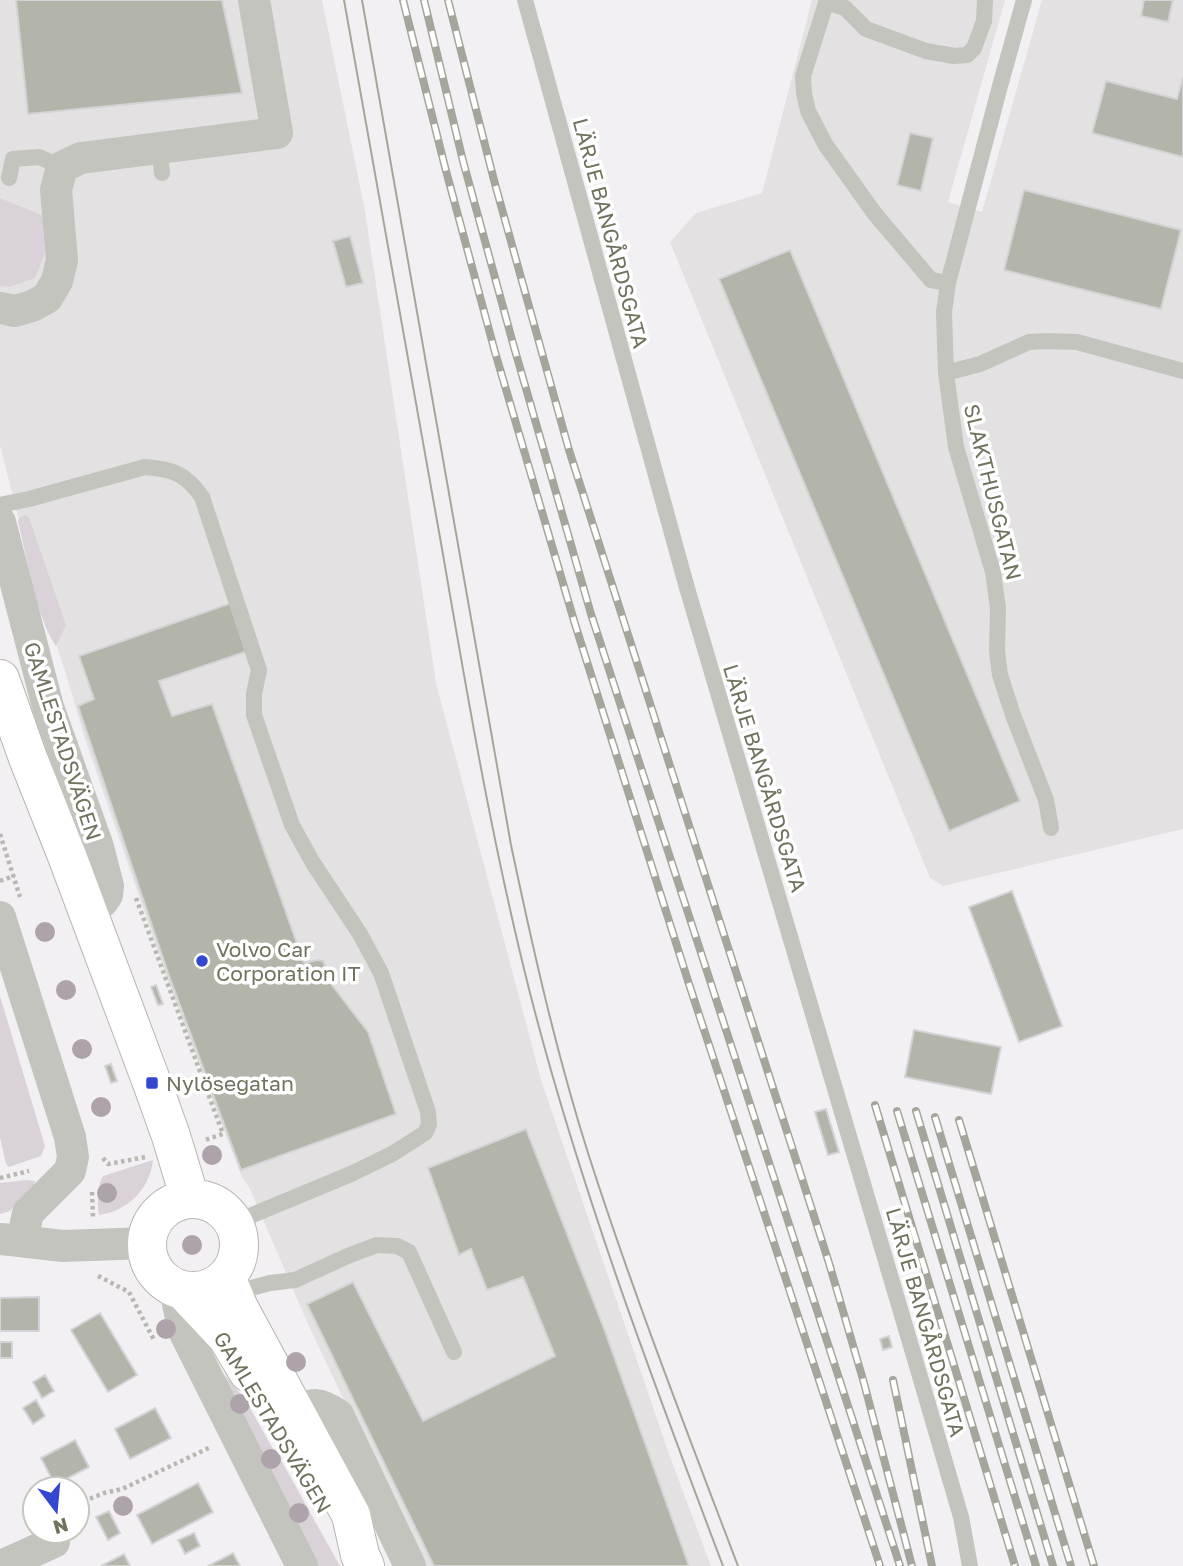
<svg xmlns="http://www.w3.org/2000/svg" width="1183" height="1566" viewBox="0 0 1183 1566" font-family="'Golos Text',sans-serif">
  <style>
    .built { fill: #e3e1e1 }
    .green { fill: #dad2d9 }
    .building { fill: #b3b4aa; stroke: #d4d3d5; stroke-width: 2 }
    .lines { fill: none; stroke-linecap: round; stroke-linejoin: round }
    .secondary-casing { stroke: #b6b6ae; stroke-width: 40 }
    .path { stroke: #b8b8b3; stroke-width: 4.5; stroke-dasharray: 3.5 3.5; stroke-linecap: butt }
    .lane { stroke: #c3c4bd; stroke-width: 16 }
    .street { stroke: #c3c4bd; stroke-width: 32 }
    .secondary { stroke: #fff; stroke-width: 38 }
    .tram { stroke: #a5a69b; stroke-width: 2 }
    .rail-casing { stroke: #a5a69b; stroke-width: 8 }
    .rail { stroke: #fff; stroke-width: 5; stroke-dasharray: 16; stroke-linecap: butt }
    .tree { fill: #aea3aa }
    .poi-dot { fill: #3447d0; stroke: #fff; stroke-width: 2.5 }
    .labels { text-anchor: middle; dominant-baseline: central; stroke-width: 7; stroke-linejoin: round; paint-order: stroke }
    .street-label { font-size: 21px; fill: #71735e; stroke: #fff }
    .poi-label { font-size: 21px; fill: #71735e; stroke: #fff; text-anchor: start }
  </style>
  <rect width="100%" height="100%" fill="#f3f0f4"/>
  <path class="built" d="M 0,0 L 322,0 L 365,211 L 436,683 L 541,1080 L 669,1454 L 711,1566 L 422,1566 L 308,1324 L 250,1189 L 241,1175 L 174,998 L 85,739 L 65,671 L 32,572 L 0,445 L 0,286 L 9,287 L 42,215 L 0,198 Z
    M 812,0 L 1005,0 L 948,202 L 982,212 L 1042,0 L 1183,0 L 1183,829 L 943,886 L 930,878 L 670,242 L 696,213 L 762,193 Z"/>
  <path class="green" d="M 0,198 L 42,215 L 45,253 L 35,278 L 9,287 L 0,286 Z
    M 26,515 L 29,518 L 66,625 L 56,646 C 36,618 27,556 18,522 L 19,518 Z
    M 0,996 L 45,1146 L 41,1156 L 9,1167 L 6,1164 L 0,1138 Z
    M 153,1160 C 150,1189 128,1211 99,1215 C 97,1204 97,1186 103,1176 Z
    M 27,1180 L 35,1181 L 34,1185 L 10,1211 L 0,1214 L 0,1183 Z
    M 221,1375 L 225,1375 L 245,1399 L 274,1451 L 277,1453 L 340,1566 L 316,1566 Z"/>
  <path class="building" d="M 16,0 L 222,0 L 242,93 L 28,114 Z
    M 1144,0 L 1173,0 L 1168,22 L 1141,16 Z
    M 1183,77 L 1183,157 L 1092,133 L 1106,81 L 1177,99 Z
    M 910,133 L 933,138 L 921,191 L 897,185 Z
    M 1024,190 L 1181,230 L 1161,309 L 1004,270 Z
    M 350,236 L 363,283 L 346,287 L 333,241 Z
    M 790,250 L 1020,801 L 949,831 L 719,279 Z
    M 231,603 L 248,651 L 159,681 L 172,716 L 212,704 L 304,963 L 317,960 L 323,961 L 332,985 L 368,1032 L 396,1114 L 241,1170 L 168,973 L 78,706 L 94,699 L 79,656 Z
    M 1012,891 L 1062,1026 L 1019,1042 L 969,907 Z
    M 156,985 L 163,1004 L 158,1005 L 151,987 Z
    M 914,1030 L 1001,1047 L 991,1094 L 905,1077 Z
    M 111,1064 L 117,1081 L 111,1083 L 105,1066 Z
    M 826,1109 L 839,1152 L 828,1155 L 815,1112 Z
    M 526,1129 L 603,1326 L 689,1566 L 434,1566 L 307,1304 L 353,1282 L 423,1421 L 555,1356 L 523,1277 L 487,1290 L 471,1249 L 459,1255 L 428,1168 Z
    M 39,1297 L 39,1331 L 0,1331 L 0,1298 Z
    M 100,1313 L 137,1375 L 108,1392 L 71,1330 Z
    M 889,1336 L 892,1347 L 883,1350 L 880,1339 Z
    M 0,1342 L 12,1342 L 12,1358 L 0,1358 Z
    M 45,1375 L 54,1391 L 42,1398 L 33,1382 Z
    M 36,1400 L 45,1416 L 33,1424 L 23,1408 Z
    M 155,1408 L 171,1438 L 130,1459 L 115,1429 Z
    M 75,1440 L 89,1467 L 55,1485 L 41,1458 Z
    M 198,1483 L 213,1512 L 152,1544 L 137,1515 Z
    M 109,1511 L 120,1533 L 108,1540 L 96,1517 Z
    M 194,1533 L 200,1546 L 185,1554 L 178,1540 Z
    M 233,1553 L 240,1566 L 208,1566 Z
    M 124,1554 L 130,1566 L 101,1566 Z"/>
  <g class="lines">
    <defs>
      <path id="secondary" d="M 0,679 L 28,758 L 67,856 L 152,1083 L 171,1136 L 190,1199
        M147 1245a46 46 0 1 1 92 0a46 46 0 1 1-92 0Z
        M 226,1277 L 239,1308 L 351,1515 L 360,1555 L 365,1566
        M 183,1290 L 227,1337 L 248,1372"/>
    </defs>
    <use href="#secondary" class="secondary-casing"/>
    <path class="path" d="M 0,834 L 20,897
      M 0,881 L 14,876
      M 136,898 L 223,1134 L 205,1140
      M 103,1158 L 108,1164 L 146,1157
      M 0,1178 L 29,1171
      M 92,1192 L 93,1218
      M 98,1276 L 129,1292 L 154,1340
      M 77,1504 L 104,1493 L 122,1489 L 211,1447"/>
    <path class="lane" d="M 525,0 L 687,588 L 919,1373 L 961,1517 L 970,1566
      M 827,0 L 803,76 L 804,93 L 808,111 L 825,144 L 875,214 L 931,280 L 948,283
      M 1024,0 L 1000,86 L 948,283 L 944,312 L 946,373 L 956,447 L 993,572 L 998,608 L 997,651 L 1000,675 L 1013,715 L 1046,800 L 1051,828
      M 826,2 L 845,8 L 866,29 L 926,51 L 954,56 L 967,55 L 974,48 L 984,21 L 985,0
      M 159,148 L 162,173
      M 9,178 L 13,159 L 39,157 L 62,167
      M 946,373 L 980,364 L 1029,342 L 1046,341 L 1077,342 L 1183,371
      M 0,505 L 29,499 L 145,467 C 173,469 186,474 202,497 L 259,670 L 254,694 L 254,715 L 292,825 L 313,863 L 360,934 L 381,973 L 428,1112 L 429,1125 L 425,1133 L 392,1154 L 351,1174 L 233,1223
      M 233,1293 L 270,1283 L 295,1280 L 350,1255 L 377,1245 L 397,1246 L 409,1252 L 454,1352"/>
    <path class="street" d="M 0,308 L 15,311 L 32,306 L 47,298 L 57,281 L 62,260 L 56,190 L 62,167 L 81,158 L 277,133 L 254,0
      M 0,522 L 48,707 L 98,847 L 108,886 L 107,895 L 102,902 L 88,911
      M 0,917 L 70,1137 L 73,1157 L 70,1171 L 28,1213 L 22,1241
      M 1,1239 L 63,1246 L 147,1243
      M 175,1288 L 183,1329 L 302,1566
      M 294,1411 C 315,1403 319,1402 338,1415 L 410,1566
      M 1,1566 L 54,1542"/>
    <use href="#secondary" class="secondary"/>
    <path class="tram" d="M 344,0 C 377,181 409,362 441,543 C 467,693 492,843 529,989 C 579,1186 651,1376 723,1566
      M 362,0 L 511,845 C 533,949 556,1052 588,1153 C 633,1293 686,1429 738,1566"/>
    <defs>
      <path id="rail" d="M 403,0 L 445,167 L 495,352 L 575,624 L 689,984 L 880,1566
        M 424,0 L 463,161 L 514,347 L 591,614 L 900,1566
        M 448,0 L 495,184 L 569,450 L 829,1263 L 864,1383 L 912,1566
        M 875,1105 L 1015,1566
        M 897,1111 L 1036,1566
        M 916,1111 L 1053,1566
        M 935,1117 L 1071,1566
        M 959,1120 L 1094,1566
        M 893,1380 L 932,1566"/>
    </defs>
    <use href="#rail" class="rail-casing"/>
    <use href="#rail" class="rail"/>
  </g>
  <g class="tree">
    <circle cx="45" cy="932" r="10"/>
    <circle cx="66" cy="990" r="10"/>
    <circle cx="82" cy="1049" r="10"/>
    <circle cx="101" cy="1107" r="10"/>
    <circle cx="212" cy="1155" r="10"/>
    <circle cx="107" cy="1193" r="10"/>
    <circle cx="192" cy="1245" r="10"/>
    <circle cx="166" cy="1329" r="10"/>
    <circle cx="296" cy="1362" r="10"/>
    <circle cx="240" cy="1404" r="10"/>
    <circle cx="271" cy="1459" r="10"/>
    <circle cx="123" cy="1506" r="10"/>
    <circle cx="299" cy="1513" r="10"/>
  </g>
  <g class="poi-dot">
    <circle cx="202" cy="961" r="7"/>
    <rect x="145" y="1076" width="14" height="14" rx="3.5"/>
  </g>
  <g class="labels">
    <g class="street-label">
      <text transform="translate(611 233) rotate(75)">LÄRJE BANGÅRDSGATA</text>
      <text transform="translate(993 492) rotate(76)">SLAKTHUSGATAN</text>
      <text transform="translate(63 741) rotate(72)">GAMLESTADSVÄGEN</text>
      <text transform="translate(765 778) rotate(73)">LÄRJE BANGÅRDSGATA</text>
      <text transform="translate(926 1322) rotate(74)">LÄRJE BANGÅRDSGATA</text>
      <text transform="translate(273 1422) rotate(59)">GAMLESTADSVÄGEN</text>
    </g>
    <g class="poi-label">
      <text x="216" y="949">Volvo Car<tspan x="216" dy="24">Corporation IT</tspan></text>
      <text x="166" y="1083">Nylösegatan</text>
    </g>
  </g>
  <g transform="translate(56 1510) rotate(164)"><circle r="33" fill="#ffffff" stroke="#c6c7bf" stroke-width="2"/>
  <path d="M0-5L12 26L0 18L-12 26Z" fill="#3447d0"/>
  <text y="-10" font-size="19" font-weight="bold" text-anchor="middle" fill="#71735e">N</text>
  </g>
</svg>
